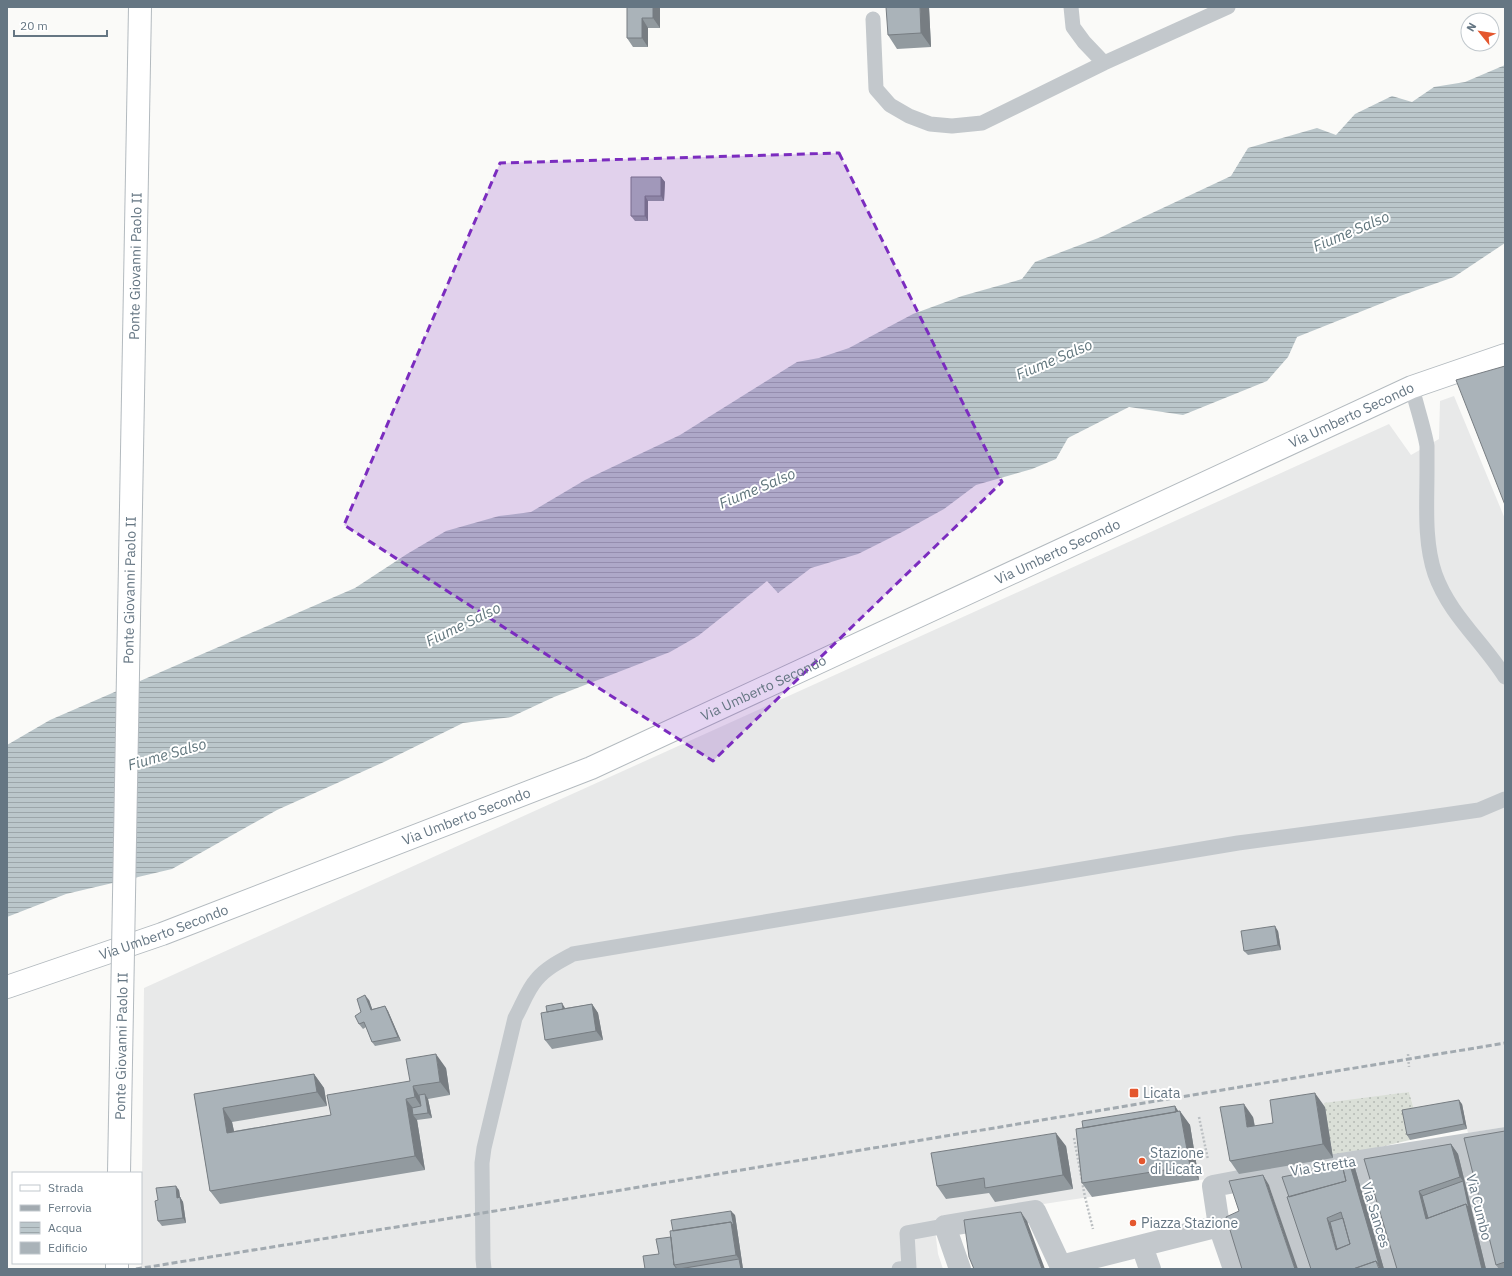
<svg xmlns="http://www.w3.org/2000/svg" width="1512" height="1276" viewBox="0 0 1512 1276" font-family="'IBM Plex Sans',sans-serif">
  <style>
    .built { fill: #e8e9e9 }
    .garden { fill: url(#garden-dots) }
    .water { fill: url(#water-rules) }
    .lines { fill: none; stroke-linecap: round; stroke-linejoin: round }
    .secondary-casing { stroke: #b3babf; stroke-width: 24 }
    .path { stroke: #bbbfc2; stroke-width: 2.5; stroke-dasharray: 2 2; stroke-linecap: butt }
    .lane { stroke: #c3c8cc; stroke-width: 15 }
    .street { stroke: #c3c8cc; stroke-width: 22 }
    .secondary { stroke: #fff; stroke-width: 22 }
    .rail { stroke: #a2aab0; stroke-width: 3; stroke-dasharray: 6 3; stroke-linecap: butt }
    .secondary-bridge-casing { stroke: #b3babf; stroke-width: 24; stroke-linecap: butt }
    .secondary-bridge { stroke: #fff; stroke-width: 22 }
    .wall { fill: #929a9f }
    .shaded-wall { fill: #777d82 }
    .building { fill: #aab3b9; stroke: #777d82; fill-rule: evenodd }
    .marked { fill: #7b2cbf; fill-opacity: 0.2; stroke: #7b2cbf; stroke-width: 3; stroke-dasharray: 8 5; stroke-linejoin: round }
    .poi-dot { fill: #e4572e; stroke: #fff; stroke-width: 1.5 }
    .labels { text-anchor: middle; dominant-baseline: central; stroke-width: 4; stroke-linejoin: round; paint-order: stroke }
    .street-label { font-size: 14px; fill: #657683; stroke: #fff }
    .poi-label { font-size: 14px; fill: #657683; stroke: #fff; text-anchor: start }
    .water-label { font-size: 15px; font-style: italic; fill: #60757c; stroke: #fff }
  </style>
  <defs>
    <pattern id="garden-dots" width="8" height="8" patternUnits="userSpaceOnUse"><rect width="8" height="8" fill="#dadfd7"/><path d="M2 2h.1M6 6h.1" fill="none" stroke="#b4b9b4" stroke-width="1.8" stroke-linecap="round"/></pattern>
    <pattern id="water-rules" width="6" height="5" patternUnits="userSpaceOnUse"><rect width="6" height="5" fill="#bbc7cb"/><path d="M0 2.5h6" fill="none" stroke="#9ca6aa"/></pattern>
  </defs>
  <rect width="100%" height="100%" fill="#fafaf8"/>
  <path class="built" d="M 1454,396 L 1505,519 L 1505,1127 L 1468,1133 L 1467,1129 L 1415,1113 L 1409,1092 L 1279,1114 L 1239,1174 L 934,1221 L 938,1254 L 943,1269 L 141,1269 L 144,988 L 1389,424 L 1411,455 L 1439,439 L 1440,401 Z"/>
  <path class="garden" d="M 1409,1092 L 1415,1113 L 1405,1115 L 1410,1140 L 1333,1158 L 1324,1103 Z"/>
  <path class="water" d="M 1505,65 L 1505,243 L 1454,277 L 1400,296 L 1297,337 L 1288,357 L 1267,381 L 1183,415 L 1129,407 L 1068,438 L 1056,459 L 1032,469 L 976,485 L 944,509 L 904,531 L 858,554 L 811,568 L 778,593 L 767,581 L 698,636 L 670,652 L 554,697 L 511,717 L 463,723 L 384,762 L 277,810 L 172,869 L 66,894 L 7,917 L 7,745 L 50,720 L 355,588 L 407,554 L 446,531 L 499,516 L 531,512 L 585,480 L 680,435 L 797,362 L 819,358 L 849,348 L 913,314 L 962,296 L 1022,279 L 1035,262 L 1101,237 L 1231,176 L 1248,148 L 1317,128 L 1336,135 L 1355,114 L 1392,96 L 1412,102 L 1434,87 L 1465,82 Z"/>
  <g class="lines">
    <defs>
      <g id="secondary">
        <path id="s1" d="M 7,987 L 162,934 L 591,768 L 1412,387 L 1505,355"/>
        <path d="M 117,1269 L 117,1263"/>
      </g>
    </defs>
    <use href="#secondary" class="secondary-casing"/>
    <path class="path" d="M 1408,1054 L 1409,1067
      M 1199,1117 L 1208,1160
      M 1074,1138 L 1085,1197 L 1093,1229"/>
    <path class="lane" d="M 1071,7 L 1073,27 L 1084,42 L 1104,63
      M 873,19 L 876,89 L 890,105 L 909,116 L 930,124 L 952,126 L 982,123 L 1104,63 L 1228,7
      M 1412,387 C 1416,405 1424,428 1427,446 C 1427,454 1427,463 1427,471 C 1427,504 1424,542 1435,574 C 1449,614 1483,642 1505,677
      M 484,1269 L 483,1259 L 482,1163 L 484,1148 L 515,1018 C 522,1006 527,990 537,979 C 546,968 560,961 573,954 L 1238,843 L 1410,820 L 1479,810 L 1505,799
      M 899,1269 L 909,1268 L 907,1233 L 945,1226"/>
    <path class="street" d="M 1463,1145 L 1494,1269
      M 1360,1161 L 1392,1269
      M 1277,1174 L 1308,1269
      M 1142,1246 L 1150,1269
      M 1061,1266 L 1219,1226
      M 960,1269 L 945,1226 L 1035,1211 L 1062,1269
      M 1234,1269 L 1219,1226 L 1213,1186 L 1277,1174 L 1505,1138"/>
    <use href="#secondary" class="secondary"/>
    <path class="rail" d="M 136,1269 L 489,1212 L 1505,1043"/>
    <defs>
      <g id="secondary-bridge">
        <path id="s2" d="M 119,1173 L 140,7"/>
      </g>
    </defs>
    <use href="#secondary-bridge" class="secondary-bridge-casing"/>
    <use href="#secondary-bridge" class="secondary-bridge"/>
  </g>
  <path class="wall" d="M 627,7 L 660,7 L 660,28 L 648,28 L 648,47 L 633,47 L 627,38 Z
    M 929,7 L 931,47 L 897,49 L 888,35 Z
    M 631,177 L 661,177 L 665,182 L 664,201 L 648,201 L 648,221 L 635,221 L 631,216 Z
    M 1278,931 L 1281,950 L 1248,955 L 1244,951 Z
    M 369,1000 L 372,1009 L 385,1006 L 388,1011 L 401,1041 L 375,1046 L 372,1042 L 366,1027 L 363,1029 L 359,1024 L 361,1012 Z
    M 592,1004 L 598,1013 L 603,1040 L 552,1049 L 545,1040 L 565,1008 Z
    M 446,1068 L 450,1095 L 428,1099 L 432,1118 L 417,1120 L 425,1170 L 220,1204 L 210,1191 L 194,1094 L 314,1074 L 324,1088 L 327,1106 L 232,1122 L 234,1131 L 331,1115 L 410,1081 Z
    M 1462,1104 L 1467,1129 L 1410,1140 L 1407,1135 Z
    M 1175,1106 L 1179,1112 L 1190,1125 L 1199,1180 L 1092,1197 L 1082,1183 L 1083,1128 Z
    M 1325,1107 L 1333,1158 L 1239,1174 L 1230,1161 L 1253,1117 L 1255,1126 L 1273,1123 Z
    M 1505,1131 L 1505,1269 L 1499,1269 L 1496,1265 Z
    M 1451,1144 L 1458,1154 L 1486,1269 L 1397,1269 L 1364,1159 Z
    M 1066,1146 L 1073,1189 L 995,1202 L 989,1193 L 946,1199 L 937,1186 Z
    M 1355,1168 L 1384,1269 L 1287,1197 Z
    M 179,1190 L 180,1197 L 183,1202 L 186,1223 L 162,1226 L 158,1221 L 158,1200 Z
    M 735,1215 L 743,1269 L 645,1269 L 659,1254 L 671,1237 L 673,1231 Z"/>
  <path class="shaded-wall" d="M 653,7 L 660,7 L 660,28 L 653,18 Z
    M 920,7 L 929,7 L 931,47 L 921,33 Z
    M 642,18 L 648,28 L 648,47 L 642,38 Z
    M 661,177 L 665,182 L 664,201 L 661,196 Z
    M 645,196 L 648,201 L 648,221 L 645,216 Z
    M 1275,926 L 1278,931 L 1281,950 L 1278,945 Z
    M 365,995 L 369,1000 L 374,1014 L 371,1010 Z
    M 562,1003 L 565,1008 L 567,1019 L 564,1014 Z
    M 592,1004 L 598,1013 L 603,1040 L 596,1031 Z
    M 385,1006 L 388,1011 L 401,1041 L 398,1037 Z
    M 436,1054 L 446,1068 L 450,1095 L 440,1082 Z
    M 314,1074 L 324,1088 L 327,1106 L 317,1092 Z
    M 413,1086 L 422,1100 L 424,1111 L 415,1097 Z
    M 1315,1093 L 1325,1107 L 1333,1158 L 1323,1144 Z
    M 425,1094 L 428,1099 L 432,1118 L 428,1113 Z
    M 406,1099 L 416,1112 L 413,1115 L 417,1120 L 425,1170 L 415,1156 Z
    M 1459,1100 L 1462,1104 L 1467,1129 L 1464,1124 Z
    M 1244,1104 L 1253,1117 L 1257,1141 L 1247,1127 Z
    M 1175,1106 L 1178,1111 L 1180,1124 L 1177,1119 Z
    M 223,1108 L 232,1122 L 237,1146 L 227,1133 Z
    M 1180,1111 L 1190,1125 L 1199,1180 L 1190,1166 Z
    M 1056,1133 L 1066,1146 L 1073,1189 L 1063,1175 Z
    M 1451,1144 L 1458,1154 L 1486,1269 L 1482,1269 L 1466,1204 L 1463,1181 L 1460,1177 Z
    M 1348,1158 L 1355,1168 L 1384,1269 L 1379,1269 Z
    M 1263,1175 L 1269,1185 L 1298,1269 L 1295,1269 Z
    M 176,1186 L 179,1190 L 180,1197 L 183,1202 L 186,1223 L 183,1218 L 177,1198 Z
    M 1419,1191 L 1426,1200 L 1431,1223 L 1426,1219 Z
    M 731,1211 L 735,1215 L 743,1269 L 741,1269 L 739,1259 L 736,1255 L 731,1222 Z
    M 1021,1212 L 1027,1221 L 1045,1269 L 1042,1269 Z
    M 1327,1218 L 1333,1227 L 1341,1254 L 1336,1250 Z"/>
  <path class="building" d="M 627,7 L 653,7 L 653,18 L 642,18 L 642,38 L 627,38 Z
    M 886,7 L 920,7 L 921,33 L 888,35 Z
    M 631,177 L 661,177 L 661,196 L 645,196 L 645,216 L 631,216 Z
    M 1505,366 L 1505,505 L 1456,380 Z
    M 1275,926 L 1278,945 L 1244,951 L 1241,931 Z
    M 365,995 L 371,1010 L 385,1006 L 398,1037 L 372,1042 L 364,1022 L 359,1024 L 355,1016 L 361,1012 L 357,999 Z
    M 562,1003 L 563,1009 L 547,1012 L 546,1006 Z
    M 592,1004 L 596,1031 L 545,1040 L 541,1013 Z
    M 436,1054 L 440,1082 L 413,1086 L 415,1097 L 406,1099 L 415,1156 L 210,1191 L 194,1094 L 314,1074 L 317,1092 L 223,1108 L 227,1133 L 331,1115 L 327,1095 L 410,1081 L 406,1059 Z
    M 1315,1093 L 1323,1144 L 1230,1161 L 1220,1107 L 1244,1104 L 1247,1127 L 1273,1123 L 1270,1100 Z
    M 425,1094 L 428,1113 L 413,1115 L 412,1108 L 421,1106 L 419,1095 Z
    M 1459,1100 L 1464,1124 L 1407,1135 L 1402,1110 Z
    M 1175,1106 L 1176,1112 L 1083,1128 L 1082,1121 Z
    M 1180,1111 L 1190,1166 L 1082,1183 L 1076,1129 Z
    M 1505,1131 L 1505,1262 L 1496,1265 L 1464,1138 Z
    M 1056,1133 L 1063,1175 L 985,1188 L 984,1178 L 937,1186 L 931,1153 Z
    M 1451,1144 L 1460,1177 L 1419,1191 L 1426,1219 L 1466,1204 L 1482,1269 L 1397,1269 L 1364,1159 Z
    M 1348,1158 L 1379,1265 L 1376,1261 L 1353,1269 L 1311,1269 L 1287,1197 L 1346,1181 L 1341,1160 ZM 1341,1212 L 1350,1244 L 1336,1250 L 1327,1218 Z
    M 1342,1165 L 1346,1181 L 1289,1197 L 1282,1177 Z
    M 1263,1175 L 1295,1269 L 1242,1269 L 1226,1217 L 1239,1211 L 1229,1181 Z
    M 1463,1181 L 1469,1209 L 1466,1204 L 1428,1218 L 1422,1196 Z
    M 176,1186 L 177,1198 L 180,1197 L 183,1218 L 158,1221 L 155,1201 L 158,1200 L 156,1188 Z
    M 731,1211 L 734,1227 L 731,1222 L 673,1231 L 671,1220 Z
    M 1021,1212 L 1042,1269 L 974,1269 L 969,1257 L 964,1220 Z
    M 1343,1218 L 1350,1244 L 1337,1249 L 1330,1222 Z
    M 731,1222 L 736,1255 L 674,1265 L 670,1231 Z
    M 671,1237 L 674,1265 L 677,1269 L 645,1269 L 643,1256 L 659,1254 L 656,1239 Z
    M 739,1259 L 741,1269 L 679,1269 Z
    M 1376,1261 L 1379,1269 L 1353,1269 Z"/>
  <path class="marked" d="M 839,153 L 1002,482 L 713,761 L 344,525 L 500,163 Z"/>
  <g class="poi-dot">
    <rect x="1129" y="1088" width="10" height="10" rx="2"/>
    <circle cx="1142" cy="1161" r="4"/>
    <circle cx="1133" cy="1223" r="4"/>
  </g>
  <g class="labels">
    <g class="street-label">
      <text stroke="none"><textPath href="#s2" startOffset="907">Ponte Giovanni Paolo II</textPath></text>
      <text stroke="none"><textPath href="#s1" startOffset="1462">Via Umberto Secondo</textPath></text>
      <text stroke="none"><textPath href="#s1" startOffset="1138">Via Umberto Secondo</textPath></text>
      <text stroke="none"><textPath href="#s2" startOffset="583">Ponte Giovanni Paolo II</textPath></text>
      <text stroke="none"><textPath href="#s1" startOffset="814">Via Umberto Secondo</textPath></text>
      <text stroke="none"><textPath href="#s1" startOffset="490">Via Umberto Secondo</textPath></text>
      <text stroke="none"><textPath href="#s1" startOffset="166">Via Umberto Secondo</textPath></text>
      <text stroke="none"><textPath href="#s2" startOffset="127">Ponte Giovanni Paolo II</textPath></text>
      <text transform="translate(1323 1166) rotate(-9)">Via Stretta</text>
      <text transform="translate(1479 1207) rotate(76)">Via Cumbo</text>
      <text transform="translate(1376 1215) rotate(73)">Via Sances</text>
    </g>
    <g class="poi-label">
      <text x="1143" y="1093">Licata</text>
      <text x="1150" y="1153">Stazione<tspan x="1150" dy="16">di Licata</tspan></text>
      <text x="1141" y="1223">Piazza Stazione</text>
    </g>
    <g class="water-label">
      <text transform="translate(1351 231) rotate(-23)">Fiume Salso</text>
      <text transform="translate(1054 359) rotate(-23)">Fiume Salso</text>
      <text transform="translate(757 488) rotate(-23)">Fiume Salso</text>
      <text transform="translate(463 624) rotate(-26)">Fiume Salso</text>
      <text transform="translate(167 754) rotate(-16)">Fiume Salso</text>
    </g>
  </g>
  <rect width="1512" height="1276" fill="none" stroke="#657683" stroke-width="16"/>
  <rect x="12" y="1172" width="130" height="92" fill="#ffffff" stroke="#c1c8cd"/>
  <rect x="20" y="1185" width="20" height="6" fill="#ffffff" stroke="#c1c8cd"/>
  <text x="48" y="1192" font-size="12" fill="#657683">Strada</text>
  <rect x="20" y="1205" width="20" height="6" fill="#a2aab0" stroke="#c1c8cd"/>
  <text x="48" y="1212" font-size="12" fill="#657683">Ferrovia</text>
  <rect x="20" y="1222" width="20" height="12" fill="url(#water-rules)" stroke="#c1c8cd"/>
  <text x="48" y="1232" font-size="12" fill="#657683">Acqua</text>
  <rect x="20" y="1242" width="20" height="12" fill="#aab3b9" stroke="#c1c8cd"/>
  <text x="48" y="1252" font-size="12" fill="#657683">Edificio</text>
  <g transform="translate(1480 32) rotate(300)"><circle r="19" fill="#ffffff" stroke="#c1c8cd"/>
  <path d="M0-3L7 15L0 10L-7 15Z" fill="#e4572e"/>
  <text y="-6" font-size="11" font-weight="bold" text-anchor="middle" fill="#657683">N</text>
  </g>
  <path d="M14 30v6h93v-6" fill="none" stroke="#657683" stroke-width="2"/>
  <text x="20" y="30" font-size="12" fill="#657683" stroke="#ffffff" stroke-width="3" paint-order="stroke">20 m</text>
</svg>
